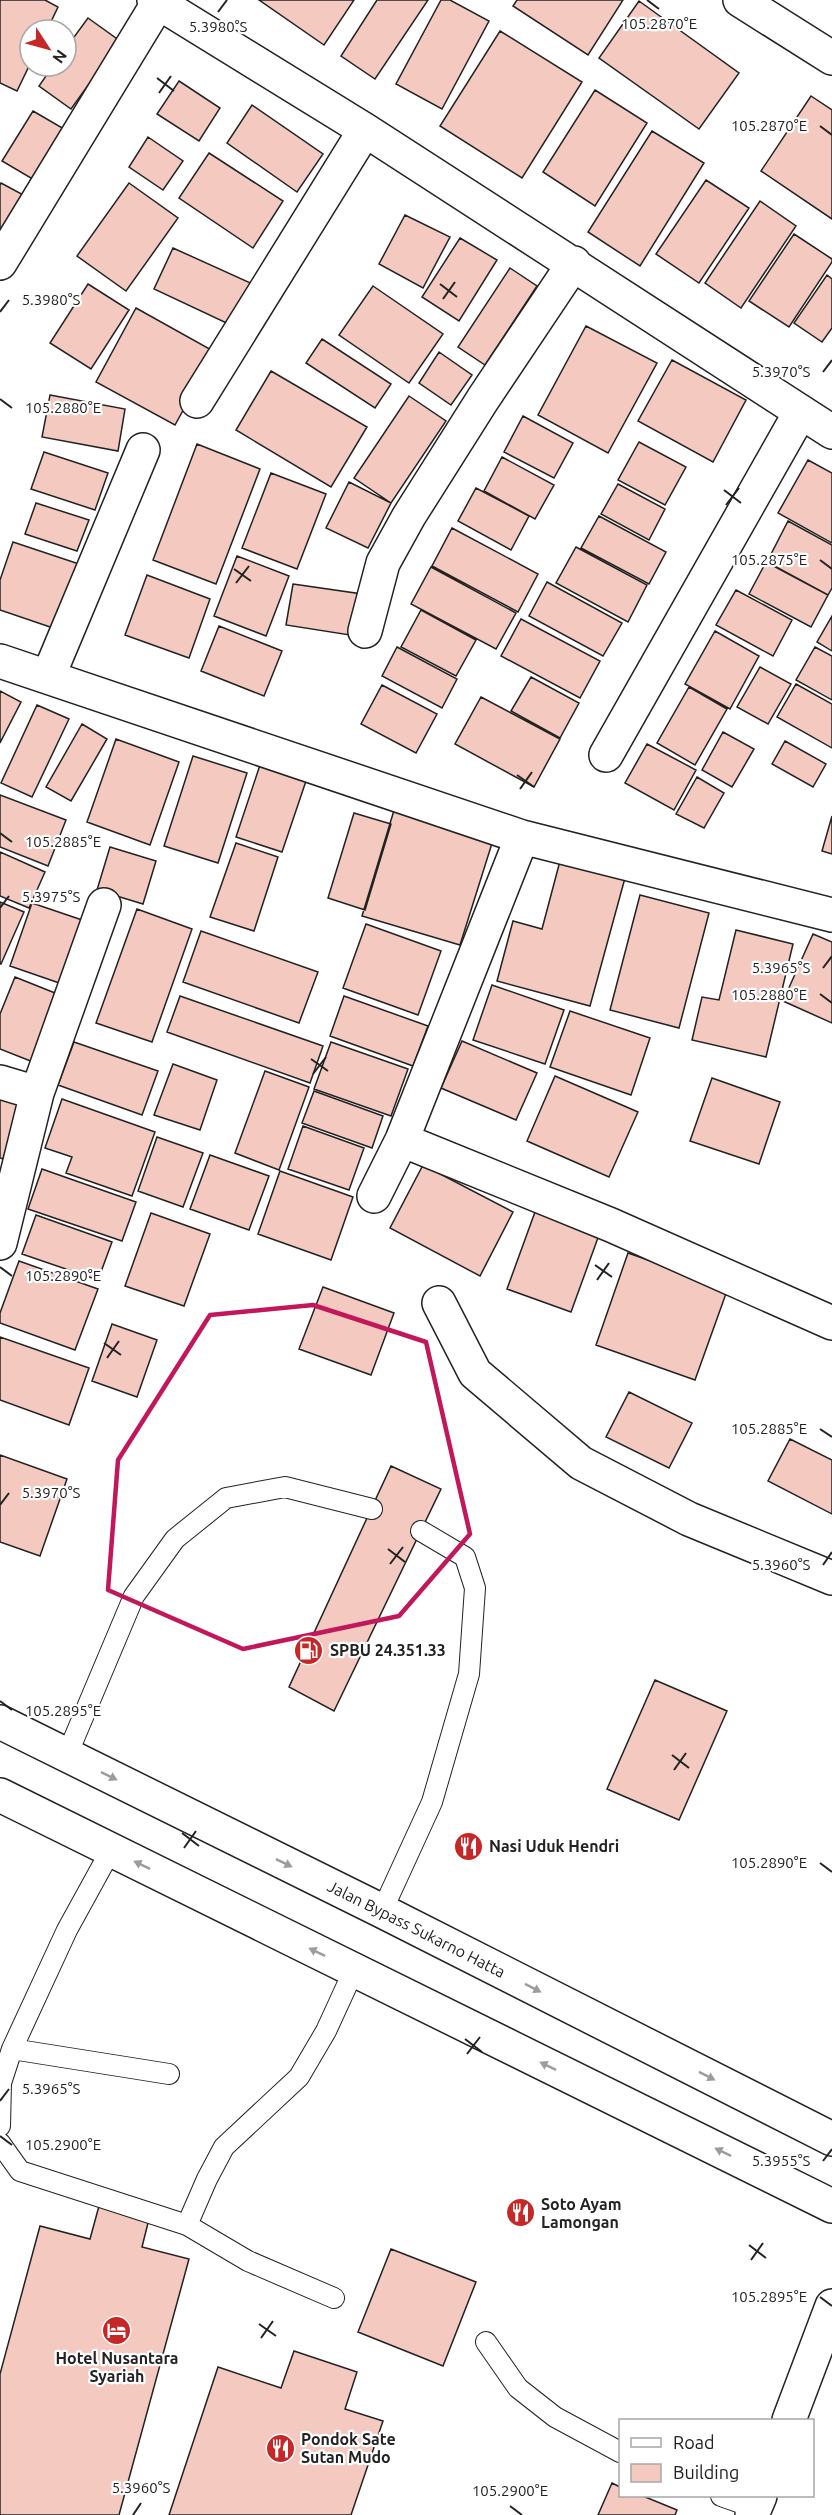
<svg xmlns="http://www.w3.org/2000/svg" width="832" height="2515" viewBox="0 0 832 2515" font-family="Ubuntu,sans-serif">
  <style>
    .building { fill: #f3c9c0; stroke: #222; stroke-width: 1.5 }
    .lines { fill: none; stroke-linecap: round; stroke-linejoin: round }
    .service-casing { stroke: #222; stroke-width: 22 }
    .minor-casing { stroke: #222; stroke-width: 36 }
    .trunk-casing { stroke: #222; stroke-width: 36 }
    .service { stroke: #fff; stroke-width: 20 }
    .minor { stroke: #fff; stroke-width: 33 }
    .trunk { stroke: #fff; stroke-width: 33 }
    .oneway { fill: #9c9c9c }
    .marked { fill: none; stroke: #c2185b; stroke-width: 4.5; stroke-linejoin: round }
    .ticks { fill: none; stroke: #222; stroke-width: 2 }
    .labels { text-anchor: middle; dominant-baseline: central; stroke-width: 4.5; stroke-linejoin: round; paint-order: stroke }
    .poi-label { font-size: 16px; font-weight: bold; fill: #222; stroke: #fff; text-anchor: start }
    .street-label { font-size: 16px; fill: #222; stroke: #fff }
    .ticks-label { font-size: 15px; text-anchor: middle; fill: #222; stroke: #fff; stroke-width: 4.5; stroke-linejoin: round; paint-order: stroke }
  </style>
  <rect width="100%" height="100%" fill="#fff"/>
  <path class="building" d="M 0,0 L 45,0 L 58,7 L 47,30 L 30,30 L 30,64 L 17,91 L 0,83 Z
    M 259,0 L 354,0 L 324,45 Z
    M 377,0 L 428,0 L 375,79 L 341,56 Z
    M 441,0 L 450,0 L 489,21 L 442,109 L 396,84 Z
    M 517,0 L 623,0 L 588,55 L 513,6 Z
    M 639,1 L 739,73 L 699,129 L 599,58 Z
    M 88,18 L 120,41 L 71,109 L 39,86 L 53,66 L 66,66 L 66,48 Z
    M 500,31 L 582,82 L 522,178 L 440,126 Z
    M 179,81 L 220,108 L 199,141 L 157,114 Z
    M 595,90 L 647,123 L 595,206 L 543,172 Z
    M 811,96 L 832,110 L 832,219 L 761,171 Z
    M 252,105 L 323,154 L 297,192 L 227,143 Z
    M 33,111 L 71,133 L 41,184 L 2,161 Z
    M 652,131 L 704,163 L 640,266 L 588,232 Z
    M 148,137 L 183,161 L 163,190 L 129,167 Z
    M 209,153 L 283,201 L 253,248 L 179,198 Z
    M 706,180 L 749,208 L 699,283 L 656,254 Z
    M 1,183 L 29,198 L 0,249 L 0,185 Z
    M 129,183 L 178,218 L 126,291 L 77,256 Z
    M 760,201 L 796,226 L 741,308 L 705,283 Z
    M 405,215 L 450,237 L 423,288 L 379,264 Z
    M 794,234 L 832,259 L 832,262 L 789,327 L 749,301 Z
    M 460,238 L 497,260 L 459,321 L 422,297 Z
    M 173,248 L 255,285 L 235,327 L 154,289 Z
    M 510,268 L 537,286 L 485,365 L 458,347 Z
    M 827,275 L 832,279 L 832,328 L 822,342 L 794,323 Z
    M 88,284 L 129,310 L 91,369 L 50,343 Z
    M 373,286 L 443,334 L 409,383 L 339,335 Z
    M 136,308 L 215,352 L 175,425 L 96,382 Z
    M 586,326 L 657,363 L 608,453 L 538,415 Z
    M 322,339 L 391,384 L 375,408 L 306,363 Z
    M 439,352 L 472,375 L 451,405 L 419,383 Z
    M 672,360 L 746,400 L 713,462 L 638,421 Z
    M 271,371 L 367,427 L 331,487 L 236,430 Z
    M 50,395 L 125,409 L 118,451 L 42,437 Z
    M 409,396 L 446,421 L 391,503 L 354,478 Z
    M 523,416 L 573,443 L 554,478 L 504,452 Z
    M 639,442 L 686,467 L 665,505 L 618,480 Z
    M 197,444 L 260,469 L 216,584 L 153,560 Z
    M 44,452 L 108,473 L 95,510 L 31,489 Z
    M 502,457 L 554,485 L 535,519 L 484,491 Z
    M 808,460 L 832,473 L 832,543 L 778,513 Z
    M 271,473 L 326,494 L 297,569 L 242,548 Z
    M 349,482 L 391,503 L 368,548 L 326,528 Z
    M 618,484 L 665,509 L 649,540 L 601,514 Z
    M 476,488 L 529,516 L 511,550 L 458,521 Z
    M 36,503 L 89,520 L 77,551 L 25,534 Z
    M 599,516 L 666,552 L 649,584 L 581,548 Z
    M 788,521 L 832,545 L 832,588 L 828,595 L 767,562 Z
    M 452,528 L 538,574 L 518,612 L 432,566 Z
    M 13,542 L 79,564 L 56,629 L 0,610 L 0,580 Z
    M 576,547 L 647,585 L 628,622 L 556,583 Z
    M 237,556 L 289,576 L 266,636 L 214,616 Z
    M 766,562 L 828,595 L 811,627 L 749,594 Z
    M 431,567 L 516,613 L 496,649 L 411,604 Z
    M 147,575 L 210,599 L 189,658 L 125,635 Z
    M 547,582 L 622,623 L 603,656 L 529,616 Z
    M 293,584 L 362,594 L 356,636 L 286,625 Z
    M 736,590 L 792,620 L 773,656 L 716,625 Z
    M 421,610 L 476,640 L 456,676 L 401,647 Z
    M 832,616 L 832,651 L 817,642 Z
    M 521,619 L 600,661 L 580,698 L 501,656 Z
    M 219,626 L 282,651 L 264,696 L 201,671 Z
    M 715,631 L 759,656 L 730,709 L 685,684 Z
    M 397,647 L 457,679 L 442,708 L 382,676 Z
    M 815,647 L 832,656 L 832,700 L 796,680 Z
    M 760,667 L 791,684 L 768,724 L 737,707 Z
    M 531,677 L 579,703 L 560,738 L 511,711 Z
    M 796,684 L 832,704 L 832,748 L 777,717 Z
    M 382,685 L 437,714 L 416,753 L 361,724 Z
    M 689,687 L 727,709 L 695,765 L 657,743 Z
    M 0,691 L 21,702 L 0,743 Z
    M 481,697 L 560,739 L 534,787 L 455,744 Z
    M 37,705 L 69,719 L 32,797 L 1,783 Z
    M 82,724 L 107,739 L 71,801 L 46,787 Z
    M 723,732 L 754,749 L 732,787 L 702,770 Z
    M 116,739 L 179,762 L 150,845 L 87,822 Z
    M 785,741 L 826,764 L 813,787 L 772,764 Z
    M 647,744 L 696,770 L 674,810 L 625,783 Z
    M 193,756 L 247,773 L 218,863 L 164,846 Z
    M 260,765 L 306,781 L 282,852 L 236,837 Z
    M 697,777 L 724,793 L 704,828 L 676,814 Z
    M 0,795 L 66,820 L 48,866 L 0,847 Z
    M 395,807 L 494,837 L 460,945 L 362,916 Z
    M 354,813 L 391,824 L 365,910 L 328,898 Z
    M 832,816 L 832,854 L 822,851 Z
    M 236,843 L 278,857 L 254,931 L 210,917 Z
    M 110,847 L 156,861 L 143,904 L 97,890 Z
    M 0,852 L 45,872 L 29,908 L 0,896 Z
    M 560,861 L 625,878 L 590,1006 L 497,981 L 513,921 L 542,929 Z
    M 640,895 L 709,913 L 679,1028 L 610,1010 Z
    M 0,902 L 24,912 L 1,964 L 0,964 Z
    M 32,903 L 91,923 L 68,986 L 10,966 Z
    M 137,909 L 192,929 L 152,1042 L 96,1023 Z
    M 366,924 L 441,951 L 418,1015 L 343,988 Z
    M 736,930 L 793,944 L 766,1057 L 692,1040 L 702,997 L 719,1000 Z
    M 201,931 L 318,972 L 299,1023 L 183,982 Z
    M 813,934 L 832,942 L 832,1023 L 783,1001 Z
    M 15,977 L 60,995 L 33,1062 L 0,1049 L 0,1014 Z
    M 492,985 L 564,1010 L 545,1064 L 473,1040 Z
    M 180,996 L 323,1046 L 310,1083 L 167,1032 Z
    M 344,996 L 428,1026 L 413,1066 L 330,1036 Z
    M 570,1011 L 650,1038 L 631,1095 L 550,1067 Z
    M 462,1041 L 537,1073 L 516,1120 L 441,1088 Z
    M 74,1042 L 158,1071 L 142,1115 L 58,1085 Z
    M 331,1042 L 408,1069 L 391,1116 L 314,1089 Z
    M 173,1064 L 217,1080 L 200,1130 L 154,1115 Z
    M 265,1071 L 309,1087 L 279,1170 L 235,1153 Z
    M 555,1076 L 638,1112 L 609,1177 L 527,1141 Z
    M 712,1078 L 780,1102 L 759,1164 L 690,1141 Z
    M 314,1091 L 383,1116 L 372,1148 L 302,1123 Z
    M 0,1097 L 21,1104 L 3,1159 L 0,1158 Z
    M 62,1099 L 155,1132 L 132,1196 L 66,1173 L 72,1157 L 45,1148 Z
    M 303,1126 L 364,1148 L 349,1190 L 288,1169 Z
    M 157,1137 L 203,1153 L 183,1207 L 138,1191 Z
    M 210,1155 L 269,1176 L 249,1230 L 190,1209 Z
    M 423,1165 L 513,1212 L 480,1276 L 390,1228 Z
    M 42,1169 L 136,1202 L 122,1241 L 28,1209 Z
    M 280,1171 L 353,1197 L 331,1260 L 258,1234 Z
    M 535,1212 L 599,1235 L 571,1312 L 507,1289 Z
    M 151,1213 L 210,1234 L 184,1306 L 125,1286 Z
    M 36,1215 L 112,1242 L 98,1280 L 22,1254 Z
    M 628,1253 L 728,1288 L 695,1380 L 596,1345 Z
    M 19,1261 L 98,1289 L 75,1350 L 0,1323 L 0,1313 Z
    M 323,1287 L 394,1313 L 371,1375 L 299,1349 Z
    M 112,1324 L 157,1340 L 137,1397 L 92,1381 Z
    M 0,1337 L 89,1368 L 69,1425 L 0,1400 Z
    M 629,1392 L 692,1423 L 669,1468 L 606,1437 Z
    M 790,1439 L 832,1460 L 832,1514 L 768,1481 Z
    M 0,1455 L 67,1479 L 40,1556 L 0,1542 Z
    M 391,1466 L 441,1489 L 334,1711 L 289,1687 Z
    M 655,1680 L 727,1711 L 679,1820 L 607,1789 Z
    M 99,2206 L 149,2219 L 142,2247 L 189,2259 L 119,2515 L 0,2515 L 0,2374 L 40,2226 L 90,2239 Z
    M 391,2249 L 476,2282 L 443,2366 L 358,2332 Z
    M 294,2351 L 357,2372 L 345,2409 L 383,2421 L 351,2515 L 169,2515 L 218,2367 L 281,2388 Z
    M 612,2483 L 620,2487 L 620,2496 L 643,2496 L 677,2510 L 675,2515 L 598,2515 Z"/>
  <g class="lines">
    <defs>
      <path id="service" d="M 67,1755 L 134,1596 L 175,1539 L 226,1498 L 285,1487 L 372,1509
        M 382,1911 L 432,1802 L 469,1674 L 475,1588 L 465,1557 L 421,1531
        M 12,2049 L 169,2074
        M 0,2126 L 1,2083 L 12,2049 L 67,1930 L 111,1850
        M 0,2143 L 20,2171 L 187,2225 L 248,2261 L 334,2298
        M 187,2225 L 207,2179 L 224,2147 L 299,2077 L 326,2031 L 354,1970
        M 486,2342 L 518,2388 L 555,2417 L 620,2452
        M 721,2496 L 755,2508"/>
      <path id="minor" d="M 154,0 L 365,130 L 832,432
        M 740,0 L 832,58
        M 0,263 L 160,0
        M 197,401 L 365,130
        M 365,631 L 383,563 L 409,516 L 483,399 L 574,263
        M 0,661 L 522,837 L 832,915
        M 48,677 L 143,450
        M 606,755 L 800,413
        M 0,1082 L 37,1093
        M 402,1140 L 611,1225 L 832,1323
        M 374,1196 L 402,1140 L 522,837
        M 0,1243 L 37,1093 L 104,905
        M 439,1303 L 475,1373 L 581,1463 L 689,1519 L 832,1578
        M 789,2420 L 832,2306
        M 752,2515 L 760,2496"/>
      <g id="trunk">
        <path id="s1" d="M 0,1722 L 382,1911 L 832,2139"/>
        <path d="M 0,1795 L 832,2206"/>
      </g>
    </defs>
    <use href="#service" class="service-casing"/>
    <use href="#minor" class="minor-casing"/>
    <use href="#trunk" class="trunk-casing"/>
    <use href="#service" class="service"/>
    <use href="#minor" class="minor"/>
    <use href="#trunk" class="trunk"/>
  </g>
  <defs><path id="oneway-solid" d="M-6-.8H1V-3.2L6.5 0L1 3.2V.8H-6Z" transform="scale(1.5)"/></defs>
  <g class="oneway">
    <use href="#oneway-solid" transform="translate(109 1776) rotate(26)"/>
    <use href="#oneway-solid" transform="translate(284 1863) rotate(26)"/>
    <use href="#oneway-solid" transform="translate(142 1865) rotate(-154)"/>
    <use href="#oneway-solid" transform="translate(317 1952) rotate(-154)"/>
    <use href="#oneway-solid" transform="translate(533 1988) rotate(27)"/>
    <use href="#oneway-solid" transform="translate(548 2066) rotate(-154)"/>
    <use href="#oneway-solid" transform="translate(707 2076) rotate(27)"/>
    <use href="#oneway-solid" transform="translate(723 2152) rotate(-154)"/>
  </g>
  <path class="marked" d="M 313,1305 L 426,1342 L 470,1534 L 399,1616 L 243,1649 L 108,1590 L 118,1460 L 210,1315 Z"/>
  <path class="ticks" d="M 647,0 L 659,9M 218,12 L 227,0M 157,78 L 174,91M 159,93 L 171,76M 820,126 L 832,135M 440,284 L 457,297M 443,299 L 455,282M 0,312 L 9,300M 823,372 L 832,360M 0,399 L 12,408M 724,490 L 741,503M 726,505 L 739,488M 820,560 L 832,569M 234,569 L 251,581M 236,583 L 249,566M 517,775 L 534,787M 520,789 L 532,772M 0,833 L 12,842M 0,908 L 9,896M 823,968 L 832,956M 820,994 L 832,1003M 311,1059 L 328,1071M 313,1074 L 326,1057M 595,1265 L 612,1277M 0,1267 L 12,1276M 597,1280 L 609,1263M 104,1343 L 121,1355M 107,1358 L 119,1341M 820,1429 L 832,1437M 0,1505 L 9,1493M 388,1549 L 405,1562M 390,1564 L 403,1547M 823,1565 L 832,1552M 0,1701 L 12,1710M 672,1755 L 689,1768M 674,1770 L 686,1753M 182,1833 L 199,1846M 184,1848 L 196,1831M 820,1863 L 832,1872M 465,2039 L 482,2052M 467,2054 L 480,2037M 0,2101 L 9,2089M 0,2136 L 12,2145M 823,2161 L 832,2149M 749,2245 L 766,2258M 751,2260 L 763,2243M 820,2297 L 832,2306M 259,2324 L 276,2336M 261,2338 L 273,2321M 510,2506 L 522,2515M 133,2515 L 141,2503"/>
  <defs>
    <symbol id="fuel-disc" viewBox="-11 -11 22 22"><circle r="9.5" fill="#c62828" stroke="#fff"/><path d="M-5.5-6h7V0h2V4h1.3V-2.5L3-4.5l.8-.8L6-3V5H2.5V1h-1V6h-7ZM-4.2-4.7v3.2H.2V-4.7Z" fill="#fff"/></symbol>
    <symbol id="restaurant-disc" viewBox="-11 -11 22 22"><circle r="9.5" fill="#c62828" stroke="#fff"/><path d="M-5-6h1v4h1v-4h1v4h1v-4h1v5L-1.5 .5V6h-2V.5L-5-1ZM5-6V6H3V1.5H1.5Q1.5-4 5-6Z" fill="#fff"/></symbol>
    <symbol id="hotel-disc" viewBox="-11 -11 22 22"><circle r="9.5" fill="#c62828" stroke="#fff"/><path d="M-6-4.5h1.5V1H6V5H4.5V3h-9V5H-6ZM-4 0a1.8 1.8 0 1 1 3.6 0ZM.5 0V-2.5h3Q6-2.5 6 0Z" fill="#fff"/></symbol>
  </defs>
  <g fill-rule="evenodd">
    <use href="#fuel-disc" x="292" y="1634" width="33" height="33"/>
    <use href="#restaurant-disc" x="452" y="1830" width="33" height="33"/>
    <use href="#restaurant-disc" x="504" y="2196" width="33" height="33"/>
    <use href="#hotel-disc" x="100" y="2314" width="33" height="33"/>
    <use href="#restaurant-disc" x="264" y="2432" width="33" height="33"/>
  </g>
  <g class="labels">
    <g class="poi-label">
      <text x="330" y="1650">SPBU 24.351.33</text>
      <text x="489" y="1846">Nasi Uduk Hendri</text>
      <text x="541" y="2204">Soto Ayam<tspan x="541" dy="18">Lamongan</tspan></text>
      <text x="117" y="2358" text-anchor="middle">Hotel Nusantara<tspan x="117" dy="18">Syariah</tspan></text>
      <text x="301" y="2439">Pondok Sate<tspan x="301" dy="18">Sutan Mudo</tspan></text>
    </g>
    <g class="street-label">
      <text stroke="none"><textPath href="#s1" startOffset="465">Jalan Bypass Sukarno Hatta</textPath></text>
    </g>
  </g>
  <g class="ticks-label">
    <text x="659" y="29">105.2870°E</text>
    <text x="218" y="32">5.3980°S</text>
    <text x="769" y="131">105.2870°E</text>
    <text x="51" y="305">5.3980°S</text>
    <text x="781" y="377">5.3970°S</text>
    <text x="63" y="413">105.2880°E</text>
    <text x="769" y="565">105.2875°E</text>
    <text x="63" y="847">105.2885°E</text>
    <text x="51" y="902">5.3975°S</text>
    <text x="781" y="973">5.3965°S</text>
    <text x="769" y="1000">105.2880°E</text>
    <text x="63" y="1281">105.2890°E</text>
    <text x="769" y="1434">105.2885°E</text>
    <text x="51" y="1498">5.3970°S</text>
    <text x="781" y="1570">5.3960°S</text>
    <text x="63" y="1716">105.2895°E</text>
    <text x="769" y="1868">105.2890°E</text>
    <text x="51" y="2094">5.3965°S</text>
    <text x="63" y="2150">105.2900°E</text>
    <text x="781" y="2166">5.3955°S</text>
    <text x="769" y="2302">105.2895°E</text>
    <text x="141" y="2493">5.3960°S</text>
    <text x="510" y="2496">105.2900°E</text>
  </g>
  <rect x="619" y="2419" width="195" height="78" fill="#ffffff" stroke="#a7a7a7" stroke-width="1.5"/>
  <rect x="631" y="2438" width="30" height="9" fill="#ffffff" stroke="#a7a7a7" stroke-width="1.5"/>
  <text x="673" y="2449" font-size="18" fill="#222222">Road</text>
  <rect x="631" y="2464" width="30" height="18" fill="#f3c9c0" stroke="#a7a7a7" stroke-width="1.5"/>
  <text x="673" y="2479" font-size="18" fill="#222222">Building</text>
  <g transform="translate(48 48) rotate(126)"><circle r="28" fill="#ffffff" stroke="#a7a7a7" stroke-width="1.5"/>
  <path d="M0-4.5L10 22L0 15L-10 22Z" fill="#c62828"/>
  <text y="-9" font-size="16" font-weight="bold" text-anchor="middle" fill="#222222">N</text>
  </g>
</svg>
